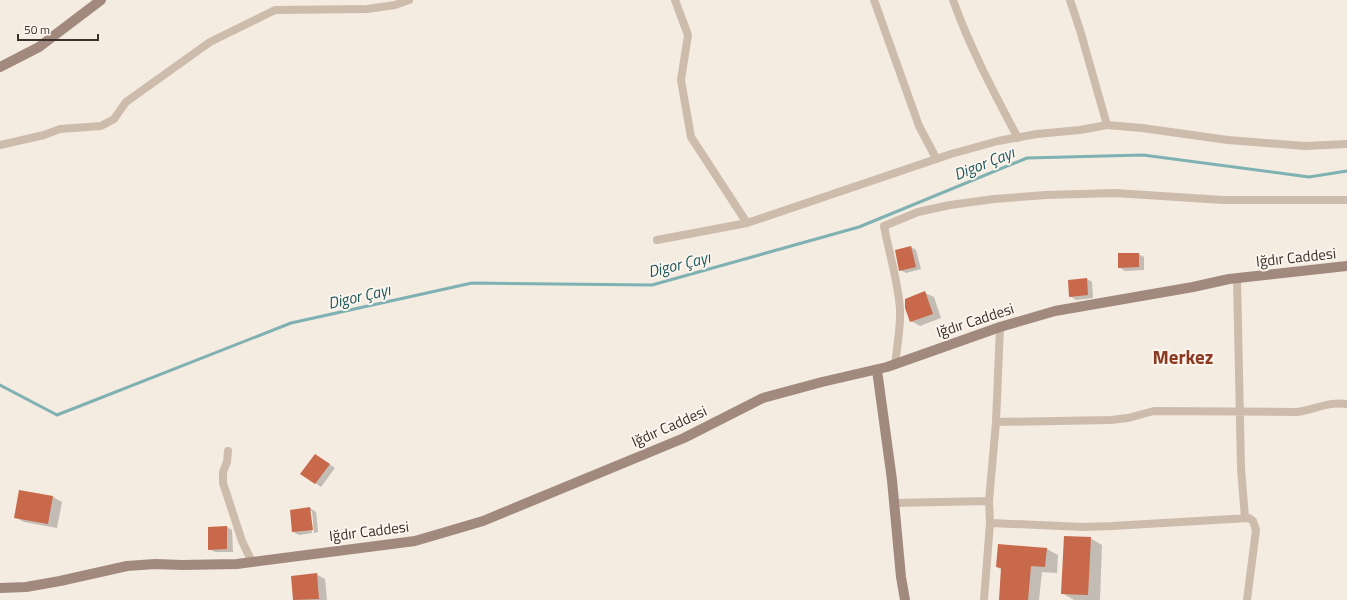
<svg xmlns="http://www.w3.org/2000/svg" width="1347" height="600" viewBox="0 0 1347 600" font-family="'Titillium Web',sans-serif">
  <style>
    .shadow { fill: #0003 }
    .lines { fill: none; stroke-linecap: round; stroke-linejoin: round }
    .stream { stroke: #7fb0b2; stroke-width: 3 }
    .building { fill: #c8694b }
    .street { stroke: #cdbbac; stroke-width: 8 }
    .secondary { stroke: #a18a7d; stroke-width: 10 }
    .labels { text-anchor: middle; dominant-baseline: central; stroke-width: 4; stroke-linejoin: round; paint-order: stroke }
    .street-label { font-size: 15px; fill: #3b302b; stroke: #fbf5ee }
    .water-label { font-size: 16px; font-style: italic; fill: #1f5a5e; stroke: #fbf5ee }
    .district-label { font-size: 19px; font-weight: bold; fill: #8c3b22; stroke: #fbf5ee }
  </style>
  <rect width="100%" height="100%" fill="#f4ebe1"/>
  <path class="shadow" d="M 911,247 L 916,250 L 921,269 L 906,273 L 900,270 Z
    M 1138,254 L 1144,257 L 1144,270 L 1125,271 L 1119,267 Z
    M 1087,279 L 1092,282 L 1093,298 L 1076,300 L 1070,296 Z
    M 925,293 L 934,297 L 941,318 L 920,326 L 911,321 Z
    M 321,458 L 335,468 L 321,487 L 302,474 Z
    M 20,491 L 53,497 L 62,502 L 57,528 L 24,522 L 15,517 Z
    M 310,508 L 316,512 L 318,532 L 314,533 L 312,511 L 310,511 L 312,533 L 299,535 L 293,532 Z
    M 227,527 L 232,530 L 233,552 L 215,552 L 209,549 Z
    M 1090,538 L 1102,545 L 1100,600 L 1074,600 L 1062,593 Z
    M 1047,549 L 1058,555 L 1057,573 L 1042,572 L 1039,600 L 1000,600 L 1002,570 L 997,567 Z
    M 316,574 L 325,579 L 327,600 L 294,600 L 292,577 Z"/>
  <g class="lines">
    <path class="stream" d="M 0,385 L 57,415 L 291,323 L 472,283 L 652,285 L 859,227 L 1027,158 L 1143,155 L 1309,177 L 1347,171"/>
  </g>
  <path class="building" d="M 911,246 L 916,267 L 899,271 L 895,250 Z
    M 1118,253 L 1139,253 L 1139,267 L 1118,268 Z
    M 1087,278 L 1088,295 L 1069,297 L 1068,280 Z
    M 925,291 L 933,314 L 910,322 L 905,308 L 905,299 Z
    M 315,454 L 330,464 L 315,484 L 300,474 Z
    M 19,490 L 53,496 L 48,524 L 14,518 Z
    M 310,507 L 313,530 L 292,532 L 290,510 Z
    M 227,526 L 227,549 L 208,550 L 208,527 Z
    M 1064,536 L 1091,537 L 1088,595 L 1061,594 Z
    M 998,544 L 1047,548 L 1045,567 L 1031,566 L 1028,600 L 999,600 L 1001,568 L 996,567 Z
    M 317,573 L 319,599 L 293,600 L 291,576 Z"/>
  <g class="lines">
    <path class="street" d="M 675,0 L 688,35 L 681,80 L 691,137 L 747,223
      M 874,0 L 919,126 L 936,158
      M 953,0 C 970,48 994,93 1018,138
      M 1070,0 L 1080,30 L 1107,125
      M 0,145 L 44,135 L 60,129 L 101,126 L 114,119 L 126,102 L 210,42 L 275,10 L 367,9 L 395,5 L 409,0
      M 657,240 L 747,223 L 951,154 L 998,141 L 1037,134 L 1080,130 L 1107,125 L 1142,128 L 1228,140 L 1305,146 L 1347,144
      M 1237,278 L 1241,468 L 1245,518
      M 895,365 C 897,346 901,327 900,309 C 898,281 889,253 884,226 L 918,212 L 950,205 L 994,199 L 1046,195 L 1115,193 L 1223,200 L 1347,200
      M 996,422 L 1111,420 L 1128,418 L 1154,411 L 1297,412 C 1314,410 1329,401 1347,404
      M 228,451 L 227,462 L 223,472 L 223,483 L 242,541 L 252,562
      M 894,503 L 989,501
      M 990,523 L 1084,527 L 1112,526 L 1249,518 L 1253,521 L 1256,530 L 1247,600
      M 984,600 L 990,523 L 989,501 L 996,422 L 1000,327"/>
    <path class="secondary" d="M 0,67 L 39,47 L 101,0
      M 877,370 L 892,480 L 901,577 L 905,600
      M 0,588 L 26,587 L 60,581 L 127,566 L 155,564 L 182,565 L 237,564 L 415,541 L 483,521 L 684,438 L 763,398 L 822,382 L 887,367 L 1000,327 L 1055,311 L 1193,287 L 1229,279 L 1347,266"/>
  </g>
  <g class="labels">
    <g class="street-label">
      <text transform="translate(1296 257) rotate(-6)">Iğdır Caddesi</text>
      <text transform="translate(975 320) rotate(-18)">Iğdır Caddesi</text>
      <text transform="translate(669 426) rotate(-24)">Iğdır Caddesi</text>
      <text transform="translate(369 531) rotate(-7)">Iğdır Caddesi</text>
    </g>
    <g class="water-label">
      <text transform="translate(984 163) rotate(-22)">Digor Çayı</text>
      <text transform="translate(679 264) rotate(-14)">Digor Çayı</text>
      <text transform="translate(359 296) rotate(-13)">Digor Çayı</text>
    </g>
    <g class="district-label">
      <text x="1183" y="356">Merkez</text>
    </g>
  </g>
  <path d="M18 34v6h80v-6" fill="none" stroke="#3b302b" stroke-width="2"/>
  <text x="24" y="34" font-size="12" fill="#3b302b" stroke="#fbf5ee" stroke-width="3" paint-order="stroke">50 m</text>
</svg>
